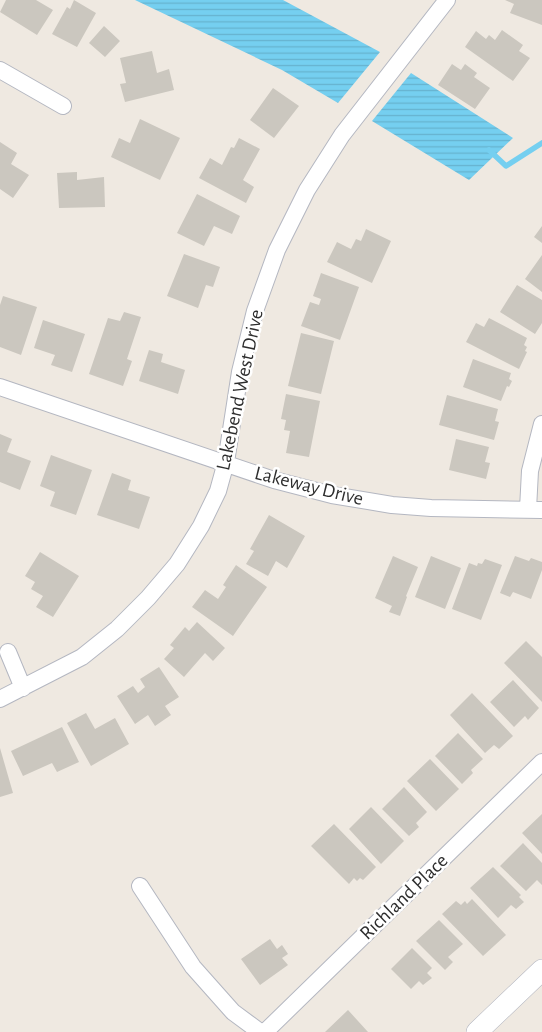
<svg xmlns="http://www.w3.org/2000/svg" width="542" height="1032" viewBox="0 0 542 1032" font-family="'Alegreya Sans',sans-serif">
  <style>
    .water { fill: url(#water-rules) }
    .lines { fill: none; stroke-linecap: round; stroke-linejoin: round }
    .stream { stroke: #75cff0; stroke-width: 5.5 }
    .building { fill: #cbc7bf }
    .minor-casing { stroke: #b4b7c1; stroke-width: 18 }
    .tertiary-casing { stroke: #b4b7c1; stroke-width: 22 }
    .minor { stroke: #fff; stroke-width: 16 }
    .tertiary { stroke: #fff; stroke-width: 21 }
    .labels { text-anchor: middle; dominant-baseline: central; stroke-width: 5; stroke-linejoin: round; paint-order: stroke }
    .street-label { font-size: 20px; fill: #2e2e2e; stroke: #fff }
  </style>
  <defs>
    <pattern id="water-rules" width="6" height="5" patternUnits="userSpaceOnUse" patternTransform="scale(1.25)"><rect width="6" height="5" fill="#75cff0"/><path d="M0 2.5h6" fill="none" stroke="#66b2ce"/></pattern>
  </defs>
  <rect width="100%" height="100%" fill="#efe9e1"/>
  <path class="water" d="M 135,0 L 283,0 L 380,52 L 338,103 L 282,70 Z
    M 411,73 L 513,138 L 469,180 L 372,121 Z"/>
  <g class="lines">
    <path class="stream" d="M 489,150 L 506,166 L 542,143"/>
  </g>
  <path class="building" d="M 6,0 L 36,0 L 53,10 L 37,35 L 0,12 Z
    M 74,0 L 96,13 L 77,47 L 52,34 L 67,7 L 70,9 Z
    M 505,0 L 542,0 L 542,25 L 510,13 L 514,4 Z
    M 104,26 L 120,41 L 105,57 L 89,43 Z
    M 502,30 L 523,45 L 519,51 L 530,58 L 513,81 L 465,47 L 476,31 L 486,39 L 489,35 L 495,40 Z
    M 152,51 L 157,73 L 169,69 L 174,90 L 125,102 L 120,84 L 126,83 L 120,58 Z
    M 452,64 L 461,70 L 465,64 L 477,73 L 474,77 L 490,88 L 475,109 L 438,85 Z
    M 273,88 L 299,106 L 274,138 L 250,120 Z
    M 140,119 L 180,138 L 160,180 L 111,157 L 119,138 L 130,143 Z
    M 239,138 L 260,149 L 243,180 L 254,187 L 246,203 L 199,178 L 210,158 L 222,165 L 231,147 L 234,148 Z
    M 0,142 L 17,153 L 11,164 L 29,175 L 13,198 L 0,189 Z
    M 77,172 L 77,180 L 104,177 L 105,207 L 59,208 L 57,173 Z
    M 197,194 L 240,216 L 232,234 L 214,226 L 204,246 L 177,233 Z
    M 542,226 L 542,243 L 534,237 Z
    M 366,229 L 391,241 L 372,283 L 327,262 L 337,242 L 351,249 L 356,239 L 361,241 Z
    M 184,254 L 220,267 L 213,287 L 206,285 L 198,308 L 167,296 Z
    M 542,255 L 542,292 L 525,279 Z
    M 321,273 L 359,287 L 340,340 L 301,326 L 310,302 L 319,305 L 321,299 L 313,296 Z
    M 517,285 L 542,300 L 542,323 L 535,334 L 500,312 Z
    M 3,296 L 37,307 L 21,355 L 0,347 L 0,305 Z
    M 124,312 L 141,317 L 127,359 L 132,361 L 123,386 L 89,374 L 108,318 L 120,321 Z
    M 489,318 L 527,338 L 524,345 L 527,347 L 525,351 L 527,352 L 519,369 L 466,342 L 476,323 L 484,327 Z
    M 43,320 L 85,334 L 72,372 L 51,365 L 55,355 L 34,348 Z
    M 301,333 L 334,341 L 321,394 L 288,386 Z
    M 149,350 L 163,354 L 161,362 L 185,370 L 178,394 L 139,381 Z
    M 473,359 L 511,373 L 509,379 L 512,381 L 509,387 L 507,386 L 501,401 L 463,387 Z
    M 286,394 L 320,401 L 309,457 L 286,453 L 290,431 L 284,430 L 286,420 L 281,419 Z
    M 447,395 L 498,409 L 495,421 L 499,422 L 494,440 L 439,425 Z
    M 0,434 L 12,439 L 7,452 L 31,461 L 20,490 L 0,482 Z
    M 456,439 L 489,447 L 485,462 L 490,463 L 486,479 L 449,470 Z
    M 51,455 L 92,470 L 76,515 L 50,506 L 55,492 L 40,486 Z
    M 112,473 L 131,480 L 128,490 L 150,497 L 139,529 L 97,515 Z
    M 269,515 L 305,536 L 287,568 L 276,561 L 268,576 L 246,564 L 254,551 L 250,549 Z
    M 40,552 L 79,576 L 53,617 L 36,607 L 43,596 L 31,589 L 35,582 L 25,576 Z
    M 393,556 L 418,567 L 406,596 L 407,597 L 400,616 L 389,612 L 392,606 L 375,598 Z
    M 431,556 L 461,568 L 445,609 L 415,597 Z
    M 515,556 L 529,561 L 531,558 L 542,562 L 542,570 L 531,599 L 513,592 L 510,597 L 500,593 Z
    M 485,559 L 502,565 L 481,620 L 452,609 L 469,563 L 477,566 L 478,563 L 482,564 Z
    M 236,565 L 267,587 L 233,636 L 192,607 L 205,590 L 218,599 L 226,587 L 223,585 Z
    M 197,622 L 225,648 L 213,661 L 205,653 L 184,677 L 164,659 L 174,648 L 170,645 L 185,627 L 189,631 Z
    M 526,641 L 542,657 L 542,702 L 504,663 Z
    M 159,667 L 179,697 L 165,706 L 171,715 L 155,726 L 148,715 L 135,724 L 117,696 L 133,686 L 138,693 L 145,687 L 140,679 Z
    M 513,680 L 539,708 L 528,720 L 525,716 L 514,727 L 490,702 Z
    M 472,693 L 513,736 L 499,749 L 494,745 L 485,753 L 450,715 Z
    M 86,713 L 95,729 L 115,718 L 129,744 L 91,766 L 67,723 Z
    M 62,727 L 79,762 L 57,772 L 52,763 L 23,776 L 11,751 Z
    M 458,733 L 483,759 L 471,770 L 473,773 L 462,784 L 435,756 Z
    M 0,748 L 13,793 L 0,797 Z
    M 430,759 L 459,789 L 436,811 L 407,781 Z
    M 404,787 L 427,812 L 416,823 L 419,827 L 409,836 L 382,809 Z
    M 371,807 L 404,841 L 381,864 L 349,829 Z
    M 542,814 L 542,854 L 522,833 Z
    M 334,824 L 376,867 L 363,880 L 360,878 L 357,881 L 354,878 L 349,884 L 311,846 Z
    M 523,843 L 542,863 L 542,885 L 537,880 L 526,891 L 500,866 Z
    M 493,867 L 521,895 L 519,897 L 524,902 L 516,909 L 511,905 L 498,918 L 470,888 Z
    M 472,899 L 506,935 L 483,956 L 442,914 L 456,901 L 461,905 L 465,901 L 467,904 Z
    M 439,920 L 463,944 L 448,957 L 453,962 L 445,970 L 416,941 Z
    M 270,939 L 277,949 L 282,945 L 288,954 L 282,958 L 288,965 L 260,985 L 241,959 Z
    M 412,948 L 432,968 L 427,973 L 432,978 L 423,985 L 419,981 L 411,989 L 391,969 Z
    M 348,1010 L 368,1032 L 325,1032 Z"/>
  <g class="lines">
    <defs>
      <path id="minor" d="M 0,70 L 63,106
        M 0,387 L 274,480 L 332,495 L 392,505 L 431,508 L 542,510
        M 528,509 L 530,471 L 542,424
        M 8,652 L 23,688
        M 0,699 L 82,657 L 117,629 L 148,598 L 177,564 L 201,526 L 218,491 L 226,462 L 240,372 L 255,311 L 277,250 L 307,190 L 342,135 L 447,0
        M 140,886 L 193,967 L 233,1012 L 260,1032
        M 265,1032 L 542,762"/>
      <path id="tertiary" d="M 477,1032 L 542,970"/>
    </defs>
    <use href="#minor" class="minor-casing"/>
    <use href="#tertiary" class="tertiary-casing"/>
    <use href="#minor" class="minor"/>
    <use href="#tertiary" class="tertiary"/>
  </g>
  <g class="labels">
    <g class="street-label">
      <text transform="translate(240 390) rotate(-78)">Lakebend West Drive</text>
      <text transform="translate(309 486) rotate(14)">Lakeway Drive</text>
      <text transform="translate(404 897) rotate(-44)">Richland Place</text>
    </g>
  </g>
</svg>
